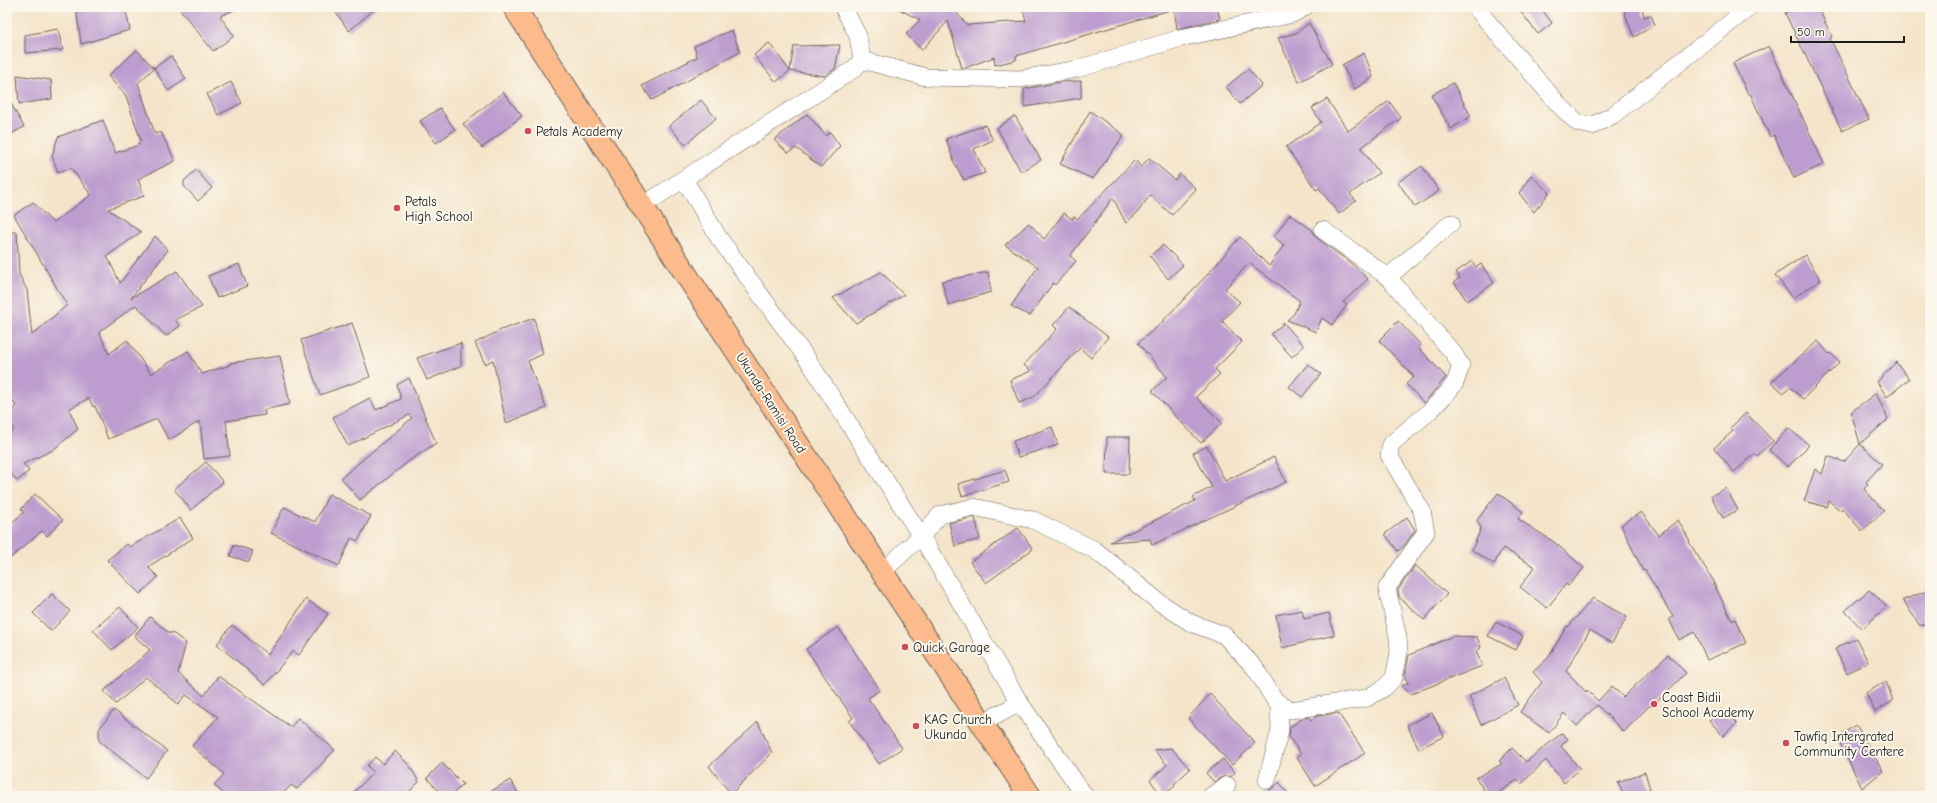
<svg xmlns="http://www.w3.org/2000/svg" width="1937" height="803" viewBox="0 0 1937 803" font-family="'Comic Neue',sans-serif">
  <style>
    .building { fill: #bd9dcf }
    .lines { fill: none; stroke-linecap: round; stroke-linejoin: round }
    .minor-casing { stroke: #686259; stroke-width: 18 }
    .highway-casing { stroke: #686259; stroke-width: 24 }
    .minor { stroke: #fff; stroke-width: 17 }
    .highway { stroke: #fbbb8c; stroke-width: 22 }
    .poi-dot { fill: #d1495b; stroke: #fbf7ec; stroke-width: 1.5 }
    .labels { text-anchor: middle; dominant-baseline: central; stroke-width: 4; stroke-linejoin: round; paint-order: stroke }
    .poi-label { font-size: 13px; fill: #1c1c1c; stroke: #fbf7ec; text-anchor: start }
    .street-label { font-size: 13px; fill: #1c1c1c; stroke: #fbf7ec }
  </style>
  <rect width="100%" height="100%" fill="#fbf7ec"/>
  <filter id="ink" filterUnits="userSpaceOnUse"><feTurbulence type="fractalNoise" baseFrequency=".025" numOctaves="2"/><feDisplacementMap in="SourceGraphic" scale="8" xChannelSelector="R" yChannelSelector="G"/><feConvolveMatrix kernelMatrix="1 2 1 2 8 2 1 2 1" color-interpolation-filters="sRGB"/></filter>
  <filter id="wash" filterUnits="userSpaceOnUse"><feTurbulence type="fractalNoise" baseFrequency=".012" numOctaves="4" result="noise"/><feDisplacementMap in="SourceGraphic" scale="16" xChannelSelector="R" yChannelSelector="G"/><feGaussianBlur stdDeviation="0.9" result="paint"/><feColorMatrix in="noise" values="0 0 0 0 0 0 0 0 0 0 0 0 0 0 0 0 0 1.4 0 .05"/><feComposite in="paint" operator="in"/></filter>
  <g filter="url(#wash)">
    <rect width="100%" height="100%" fill="#f4e4c9"/>
    <g id="blocks">
      <path class="building" d="M 76,7 L 125,7 L 130,30 L 81,44 Z
        M 178,7 L 241,7 L 220,16 L 234,36 L 213,51 Z
        M 332,7 L 377,7 L 349,31 Z
        M 895,7 L 961,7 L 956,12 L 967,25 L 1026,21 L 1022,7 L 1170,7 L 1170,10 L 1016,56 L 1016,60 L 995,65 L 994,57 L 965,68 L 962,68 L 948,21 L 922,50 L 906,34 L 920,20 Z
        M 1174,7 L 1217,7 L 1220,19 L 1177,29 Z
        M 1517,7 L 1540,7 L 1552,23 L 1538,34 Z
        M 1632,7 L 1642,7 L 1644,17 L 1651,15 L 1655,25 L 1634,37 L 1624,12 Z
        M 1797,7 L 1818,7 L 1832,37 L 1830,38 L 1869,119 L 1842,131 L 1785,13 Z
        M 1309,23 L 1332,64 L 1299,82 L 1278,38 L 1296,33 Z
        M 58,29 L 63,50 L 25,53 L 25,35 Z
        M 732,30 L 740,52 L 652,100 L 642,86 L 697,57 L 694,46 Z
        M 769,43 L 790,71 L 776,82 L 754,55 Z
        M 840,45 L 835,69 L 825,76 L 790,71 L 794,46 Z
        M 1769,46 L 1824,164 L 1794,178 L 1774,135 L 1770,137 L 1750,93 L 1748,94 L 1733,63 Z
        M 137,50 L 154,68 L 138,83 L 155,134 L 161,132 L 175,161 L 138,179 L 144,196 L 108,209 L 141,232 L 107,256 L 120,283 L 155,236 L 168,250 L 131,298 L 177,271 L 202,307 L 175,320 L 180,326 L 166,336 L 136,305 L 99,332 L 109,354 L 127,340 L 151,374 L 188,351 L 202,374 L 230,365 L 230,363 L 280,356 L 290,404 L 264,410 L 265,415 L 226,421 L 230,456 L 204,459 L 200,421 L 169,440 L 157,419 L 108,439 L 95,406 L 93,407 L 89,398 L 69,409 L 78,429 L 53,450 L 23,464 L 29,471 L 17,481 L 7,469 L 7,436 L 14,430 L 7,416 L 7,411 L 16,407 L 7,388 L 7,232 L 17,232 L 19,274 L 27,290 L 32,335 L 67,305 L 14,215 L 33,202 L 53,223 L 91,195 L 71,168 L 58,172 L 52,156 L 58,137 L 103,120 L 115,153 L 139,145 L 138,143 L 141,141 L 126,96 L 108,76 Z
        M 1364,53 L 1373,77 L 1355,89 L 1342,65 Z
        M 171,56 L 186,79 L 168,91 L 154,68 Z
        M 1248,69 L 1262,85 L 1240,104 L 1226,87 Z
        M 17,75 L 51,80 L 52,99 L 19,104 Z
        M 1081,81 L 1081,98 L 1024,107 L 1024,89 L 1061,82 Z
        M 231,82 L 242,103 L 218,115 L 207,94 Z
        M 1453,83 L 1471,116 L 1451,129 L 1431,95 Z
        M 503,92 L 522,116 L 482,148 L 463,124 Z
        M 7,96 L 24,127 L 7,136 Z
        M 1327,99 L 1348,131 L 1389,101 L 1401,118 L 1361,148 L 1379,173 L 1350,194 L 1356,201 L 1339,214 L 1319,188 L 1316,190 L 1286,147 L 1321,122 L 1312,108 Z
        M 701,100 L 716,118 L 685,145 L 669,126 Z
        M 440,108 L 455,130 L 436,143 L 420,121 Z
        M 1090,111 L 1124,135 L 1093,179 L 1060,164 Z
        M 807,114 L 826,136 L 830,132 L 840,146 L 821,167 L 796,148 L 788,153 L 774,140 Z
        M 1015,116 L 1041,160 L 1021,172 L 997,128 Z
        M 985,125 L 993,140 L 974,149 L 985,173 L 964,180 L 955,164 L 946,139 Z
        M 1149,158 L 1175,180 L 1180,174 L 1196,189 L 1172,215 L 1150,195 L 1138,212 L 1126,223 L 1113,198 L 1070,256 L 1076,261 L 1055,285 L 1053,283 L 1030,316 L 1011,306 L 1038,267 L 1005,245 L 1029,223 L 1044,239 L 1064,213 L 1072,219 L 1074,216 L 1078,219 L 1135,160 L 1141,167 Z
        M 1422,166 L 1439,191 L 1415,207 L 1398,182 Z
        M 196,170 L 212,188 L 198,201 L 184,186 L 184,181 Z
        M 1531,175 L 1549,193 L 1534,212 L 1519,193 Z
        M 1290,214 L 1312,230 L 1317,238 L 1352,264 L 1368,279 L 1343,302 L 1347,305 L 1332,325 L 1322,318 L 1316,332 L 1287,320 L 1294,314 L 1300,301 L 1249,263 L 1225,289 L 1240,302 L 1222,321 L 1242,342 L 1215,369 L 1220,374 L 1196,397 L 1222,423 L 1201,443 L 1152,391 L 1167,377 L 1138,343 L 1157,327 L 1207,275 L 1240,237 L 1269,266 L 1284,245 L 1274,237 Z
        M 1163,245 L 1183,265 L 1168,279 L 1150,256 Z
        M 1805,255 L 1821,280 L 1793,298 L 1775,275 Z
        M 1472,261 L 1476,267 L 1481,264 L 1494,283 L 1467,301 L 1454,282 L 1460,278 L 1456,272 Z
        M 239,264 L 247,286 L 217,298 L 208,276 Z
        M 881,272 L 904,295 L 856,323 L 833,298 Z
        M 988,272 L 991,292 L 948,305 L 942,281 Z
        M 1069,307 L 1108,337 L 1091,358 L 1080,348 L 1034,397 L 1019,403 L 1010,380 L 1031,371 L 1024,365 L 1057,329 L 1053,325 Z
        M 534,318 L 543,354 L 528,361 L 546,408 L 506,423 L 493,360 L 485,364 L 475,343 L 501,330 Z
        M 1398,321 L 1421,345 L 1418,347 L 1446,377 L 1424,403 L 1406,384 L 1414,377 L 1379,340 Z
        M 352,323 L 370,377 L 320,395 L 301,340 Z
        M 1284,323 L 1304,346 L 1292,357 L 1271,334 Z
        M 1818,341 L 1829,354 L 1830,353 L 1840,362 L 1803,399 L 1790,387 L 1784,393 L 1771,382 Z
        M 461,343 L 461,366 L 427,380 L 417,358 Z
        M 1896,362 L 1909,379 L 1887,397 L 1877,382 Z
        M 1308,364 L 1321,374 L 1302,397 L 1289,387 Z
        M 409,378 L 436,443 L 409,461 L 360,500 L 341,478 L 412,418 L 409,415 L 348,446 L 333,417 L 370,398 L 376,410 L 401,399 L 397,385 Z
        M 1876,393 L 1888,419 L 1860,444 L 1851,412 Z
        M 1746,413 L 1773,441 L 1757,456 L 1755,454 L 1734,472 L 1714,448 L 1733,431 L 1730,428 Z
        M 1052,427 L 1058,445 L 1018,457 L 1013,441 Z
        M 1788,428 L 1809,445 L 1788,467 L 1769,450 Z
        M 1107,437 L 1130,437 L 1129,474 L 1106,474 Z
        M 1860,444 L 1882,464 L 1866,482 L 1868,484 L 1864,489 L 1884,511 L 1862,531 L 1842,508 L 1840,510 L 1829,501 L 1827,507 L 1804,501 L 1815,469 L 1822,474 L 1828,456 L 1844,462 Z
        M 1207,446 L 1225,481 L 1274,457 L 1286,482 L 1152,545 L 1150,539 L 1110,542 L 1195,501 L 1193,497 L 1212,487 L 1193,453 Z
        M 206,462 L 223,482 L 191,510 L 174,489 Z
        M 1005,470 L 1009,482 L 962,496 L 958,484 Z
        M 1726,488 L 1738,510 L 1723,518 L 1711,496 Z
        M 1498,493 L 1523,512 L 1518,519 L 1554,542 L 1584,568 L 1568,586 L 1566,584 L 1547,608 L 1520,587 L 1535,567 L 1503,548 L 1494,564 L 1472,550 L 1481,528 L 1477,520 Z
        M 35,494 L 63,520 L 47,536 L 42,531 L 7,561 L 7,527 L 24,512 L 21,509 Z
        M 329,494 L 371,516 L 358,541 L 351,538 L 339,566 L 271,533 L 284,507 L 315,522 Z
        M 1641,512 L 1659,535 L 1678,520 L 1690,541 L 1689,542 L 1715,583 L 1714,584 L 1732,621 L 1735,619 L 1746,643 L 1707,660 L 1695,632 L 1679,640 L 1669,619 L 1673,617 L 1645,570 L 1643,571 L 1621,525 Z
        M 975,517 L 980,539 L 955,546 L 949,523 Z
        M 1407,517 L 1415,530 L 1404,546 L 1398,551 L 1385,534 Z
        M 180,518 L 193,538 L 148,567 L 158,577 L 140,594 L 107,560 L 127,544 L 130,547 Z
        M 1018,528 L 1033,549 L 986,583 L 970,562 Z
        M 234,545 L 253,551 L 249,562 L 230,556 Z
        M 1415,565 L 1447,594 L 1424,620 L 1399,597 L 1398,590 Z
        M 1869,590 L 1887,606 L 1862,629 L 1845,611 Z
        M 1930,590 L 1930,621 L 1920,626 L 1903,600 Z
        M 52,594 L 70,611 L 51,631 L 33,613 Z
        M 1593,598 L 1627,617 L 1612,643 L 1590,630 L 1566,671 L 1586,692 L 1587,690 L 1598,701 L 1612,686 L 1623,697 L 1668,655 L 1686,673 L 1651,707 L 1650,705 L 1624,732 L 1597,705 L 1577,726 L 1564,713 L 1549,733 L 1520,712 L 1542,682 L 1533,672 L 1548,658 L 1567,626 L 1568,627 Z
        M 306,599 L 328,614 L 299,655 L 293,651 L 265,685 L 217,644 L 232,625 L 268,655 Z
        M 120,607 L 138,627 L 112,650 L 93,630 Z
        M 1302,610 L 1304,619 L 1329,613 L 1334,635 L 1282,648 L 1276,615 Z
        M 150,617 L 170,634 L 171,632 L 186,643 L 178,673 L 204,696 L 218,676 L 291,727 L 298,718 L 335,750 L 297,789 L 291,785 L 281,796 L 226,796 L 214,785 L 224,774 L 192,746 L 218,717 L 186,695 L 178,704 L 146,677 L 116,704 L 104,691 L 150,650 L 134,636 Z
        M 1496,622 L 1523,636 L 1516,650 L 1488,636 Z
        M 838,627 L 880,690 L 868,698 L 902,748 L 879,764 L 849,721 L 853,718 L 806,649 Z
        M 1453,636 L 1477,637 L 1481,648 L 1476,651 L 1482,666 L 1411,694 L 1401,686 L 1408,683 L 1405,675 L 1409,655 Z
        M 1856,638 L 1868,662 L 1847,673 L 1835,649 Z
        M 1504,678 L 1518,705 L 1481,725 L 1469,696 Z
        M 1886,681 L 1893,701 L 1875,712 L 1866,693 Z
        M 1210,694 L 1255,743 L 1232,765 L 1188,718 Z
        M 1722,709 L 1737,723 L 1723,736 L 1709,720 Z
        M 114,710 L 167,751 L 146,778 L 99,741 L 99,729 Z
        M 1338,713 L 1365,753 L 1315,786 L 1297,757 L 1301,754 L 1289,737 L 1290,727 L 1303,718 L 1309,717 L 1311,720 L 1317,716 Z
        M 1432,713 L 1444,736 L 1419,749 L 1407,725 Z
        M 758,722 L 772,753 L 731,794 L 709,766 Z
        M 1856,725 L 1883,771 L 1862,788 L 1837,737 Z
        M 1562,733 L 1568,739 L 1561,746 L 1580,769 L 1564,783 L 1546,760 L 1521,784 L 1517,780 L 1494,796 L 1488,796 L 1476,778 L 1502,764 L 1499,761 L 1512,748 L 1526,762 Z
        M 1171,748 L 1190,769 L 1174,784 L 1175,786 L 1162,796 L 1150,780 L 1167,765 L 1154,750 Z
        M 395,751 L 409,765 L 419,782 L 405,796 L 350,796 L 374,772 L 367,766 L 375,757 L 383,764 Z
        M 1223,759 L 1235,773 L 1232,776 L 1222,777 L 1214,782 L 1206,773 Z
        M 442,763 L 463,784 L 451,796 L 443,796 L 427,778 Z
        M 1645,772 L 1650,789 L 1635,796 L 1624,796 L 1618,782 Z
        M 510,780 L 520,796 L 483,796 Z
        M 1279,782 L 1290,796 L 1261,796 L 1274,787 Z"/>
    </g>
  </g>
  <g filter="url(#ink)">
    <use href="#blocks" fill-opacity="0" stroke="#686259" stroke-width="1"/>
    <g class="lines">
      <defs>
        <path id="minor" d="M 1475,7 L 1559,105 L 1578,123 L 1592,126 L 1613,115 L 1750,7
          M 862,60 L 926,77 L 1020,79 L 1077,69 L 1181,38 L 1293,14 L 1305,7
          M 684,179 L 719,238 L 808,360 L 921,536 L 1020,703 L 1085,796
          M 642,206 L 854,69 L 862,60 L 858,36 L 843,7
          M 1323,230 L 1388,277
          M 882,572 L 921,536 L 940,515 L 974,507 L 1033,520 L 1095,550 L 1159,602 L 1191,623 L 1224,635 L 1255,668 L 1276,702 L 1291,710 L 1367,698 L 1384,688 L 1394,678 L 1399,652 L 1398,637 L 1387,588 L 1426,532 L 1422,511 L 1389,455 L 1391,444 L 1430,411 L 1448,392 L 1455,383 L 1461,366 L 1454,354 L 1388,277 L 1451,223
          M 982,723 L 1020,703
          M 1267,780 L 1280,730 L 1279,703
          M 1211,796 L 1227,785"/>
        <path id="highway" d="M 514,7 L 689,279 L 1030,796"/>
      </defs>
      <use href="#minor" class="minor-casing"/>
      <use href="#highway" class="highway-casing"/>
      <use href="#minor" class="minor"/>
      <use href="#highway" class="highway"/>
    </g>
  </g>
  <g class="poi-dot">
    <circle cx="528" cy="131" r="4"/>
    <circle cx="397" cy="208" r="4"/>
    <circle cx="905" cy="647" r="4"/>
    <circle cx="1654" cy="704" r="4"/>
    <circle cx="916" cy="726" r="4"/>
    <circle cx="1786" cy="743" r="4"/>
  </g>
  <g class="labels">
    <g class="poi-label">
      <text x="536" y="131">Petals Academy</text>
      <text x="405" y="201">Petals<tspan x="405" dy="15">High School</tspan></text>
      <text x="913" y="647">Quick Garage</text>
      <text x="1662" y="697">Coast Bidii<tspan x="1662" dy="15">School Academy</tspan></text>
      <text x="924" y="719">KAG Church<tspan x="924" dy="15">Ukunda</tspan></text>
      <text x="1794" y="736">Tawfiq Intergrated<tspan x="1794" dy="15">Community Centere</tspan></text>
    </g>
    <g class="street-label">
      <text transform="translate(771 403) rotate(57)">Ukunda-Ramisi Road</text>
    </g>
  </g>
  <rect width="1937" height="803" fill="none" stroke="#fbf7ec" stroke-width="24"/>
  <path d="M1791 36v6h113v-6" fill="none" stroke="#1c1c1c" stroke-width="2"/>
  <text x="1797" y="36" font-size="12" fill="#1c1c1c" stroke="#fbf7ec" stroke-width="3" paint-order="stroke">50 m</text>
</svg>
